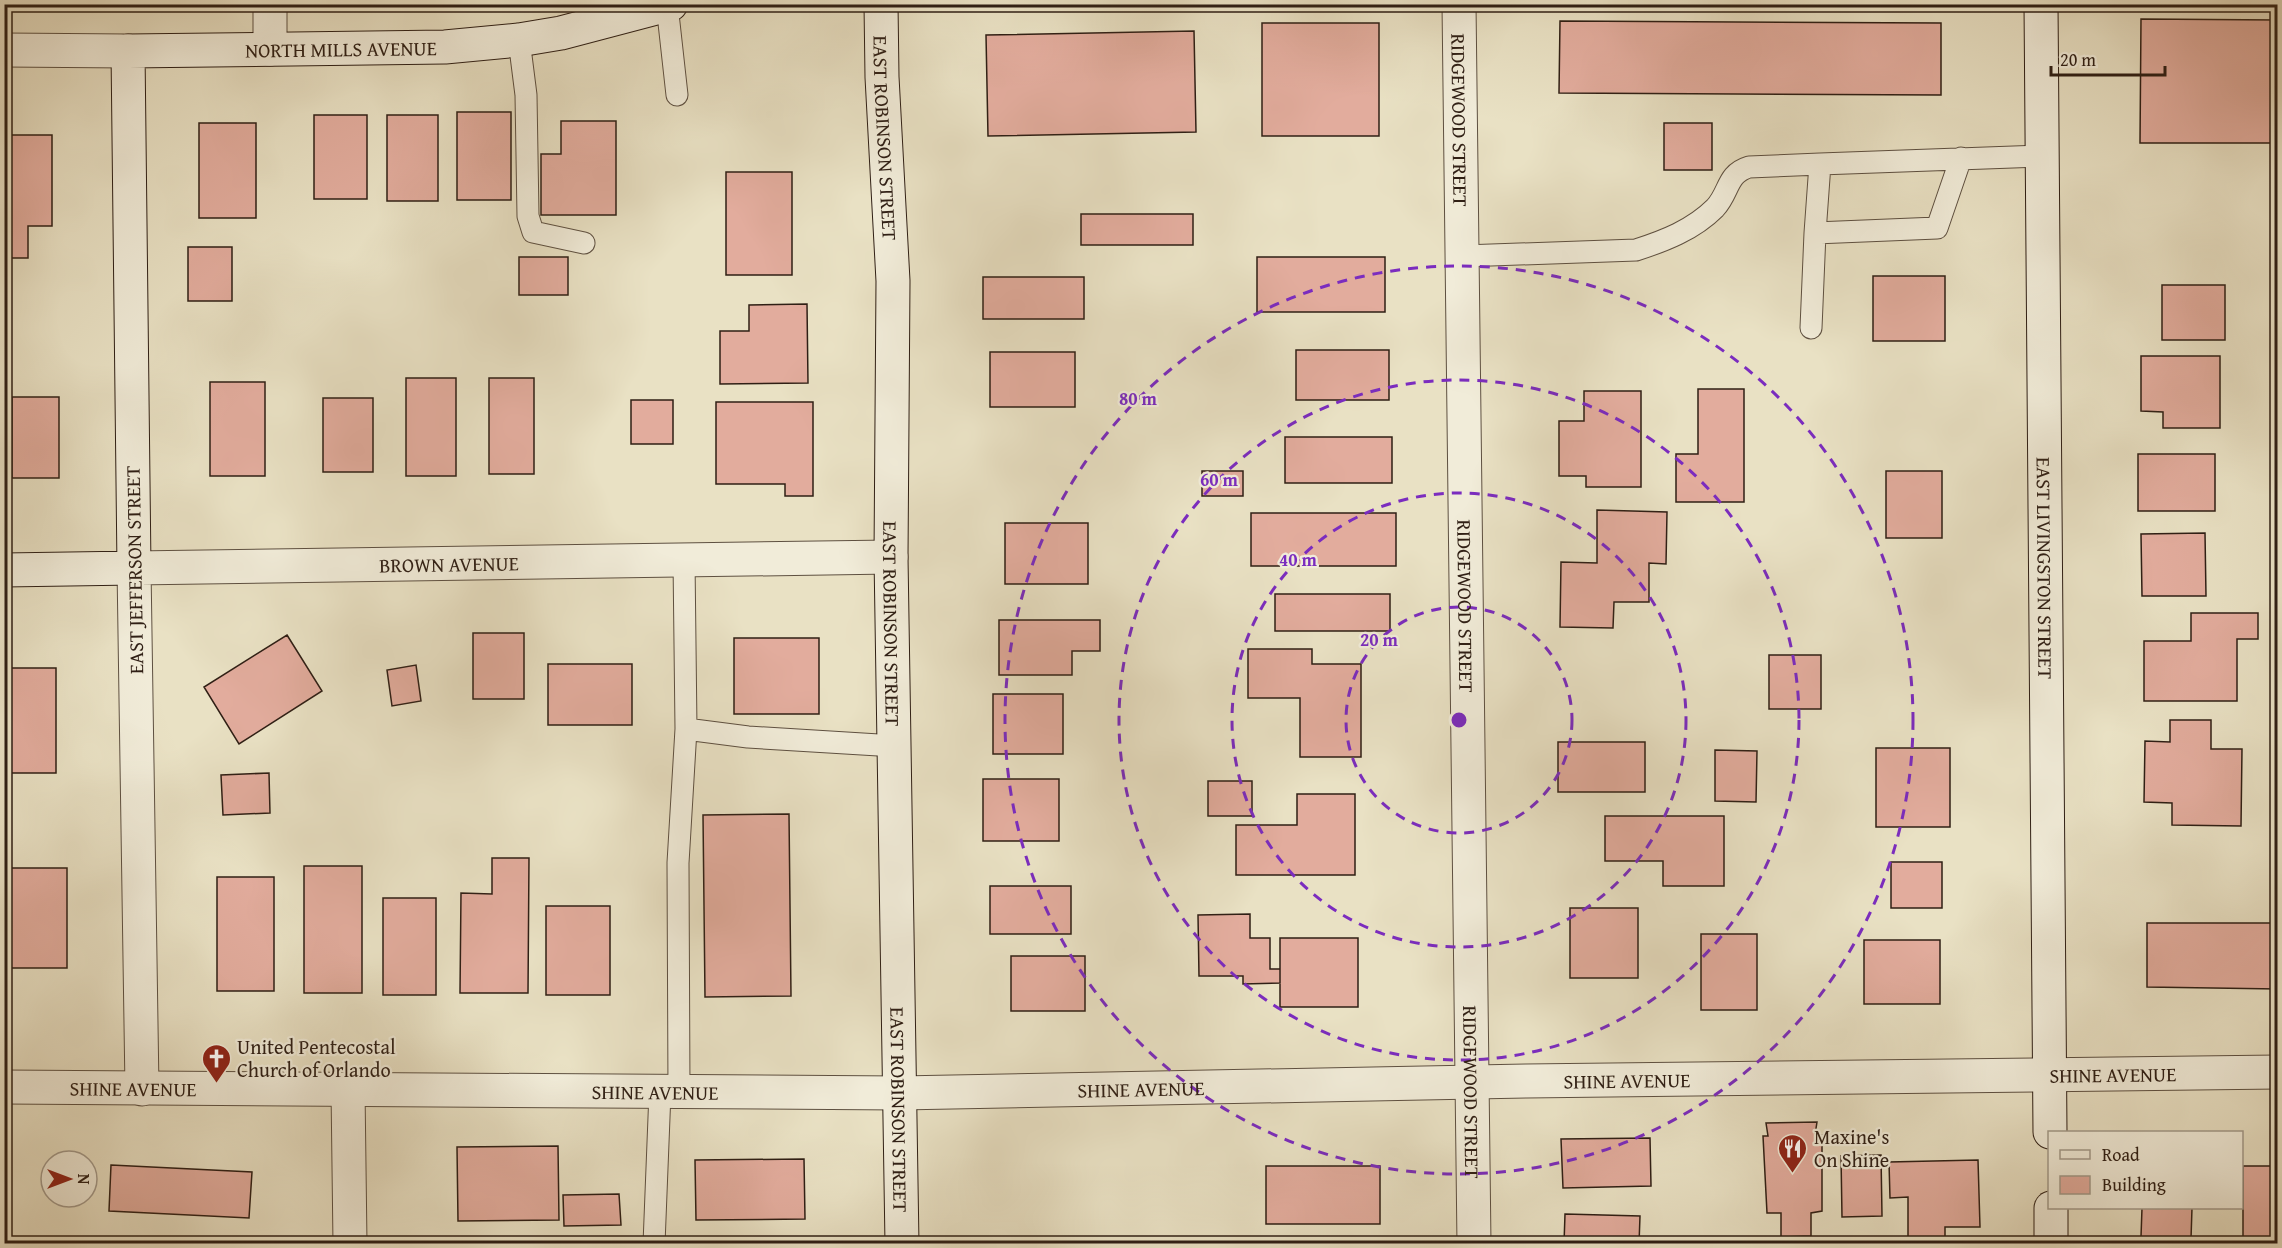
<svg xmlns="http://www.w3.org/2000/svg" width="2282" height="1248" viewBox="0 0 2282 1248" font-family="'Gentium Book Plus',serif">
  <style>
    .building { fill: #e2ac9d; stroke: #2f1f15; stroke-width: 1.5 }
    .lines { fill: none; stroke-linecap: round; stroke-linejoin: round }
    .lane-casing { stroke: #5e5041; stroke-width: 23 }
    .street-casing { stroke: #5e5041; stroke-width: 35 }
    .secondary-casing { stroke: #2f1f15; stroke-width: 35 }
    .lane { stroke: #f1ecd9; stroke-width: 21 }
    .street { stroke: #f1ecd9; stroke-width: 33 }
    .secondary { stroke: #f1ecd9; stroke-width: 33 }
    .ring { fill: none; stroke: #7b2cbf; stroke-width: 3; stroke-dasharray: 10 8 }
    .labels { text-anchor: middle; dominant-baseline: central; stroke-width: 4.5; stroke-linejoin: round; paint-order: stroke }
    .street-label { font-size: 20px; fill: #2f1f15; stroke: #f1ecd9 }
    .poi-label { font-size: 20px; fill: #2f1f15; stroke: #f1ecd9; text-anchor: start }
    .centre { fill: #7b2cbf; stroke: #f1ecd9; stroke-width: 3 }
    .ring-label { font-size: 18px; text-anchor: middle; font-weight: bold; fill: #7b2cbf; stroke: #f1ecd9; stroke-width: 4.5; stroke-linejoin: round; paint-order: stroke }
  </style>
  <rect width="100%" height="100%" fill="#e9e1c4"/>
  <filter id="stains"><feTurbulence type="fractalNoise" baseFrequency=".00333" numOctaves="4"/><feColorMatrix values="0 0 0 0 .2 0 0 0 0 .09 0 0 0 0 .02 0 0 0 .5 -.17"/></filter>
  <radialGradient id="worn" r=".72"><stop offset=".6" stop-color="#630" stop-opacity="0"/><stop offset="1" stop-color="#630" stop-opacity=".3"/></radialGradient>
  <path class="building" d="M 2141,19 L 2278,20 L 2278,143 L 2140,143 Z
    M 1560,21 L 1941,23 L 1941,95 L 1559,93 Z
    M 1262,23 L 1379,23 L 1379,136 L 1262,136 Z
    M 1194,31 L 1196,132 L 988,136 L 986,35 Z
    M 457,112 L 511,112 L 511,200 L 457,200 Z
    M 314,115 L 367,115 L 367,199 L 314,199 Z
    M 387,115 L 438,115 L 438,201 L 387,201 Z
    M 561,121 L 616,121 L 616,215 L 541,215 L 541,154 L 561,154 Z
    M 199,123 L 256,123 L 256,218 L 199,218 Z
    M 1664,123 L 1712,123 L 1712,170 L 1664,170 Z
    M 4,135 L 52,135 L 52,226 L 28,226 L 28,258 L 4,258 Z
    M 726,172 L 792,172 L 792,275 L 726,275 Z
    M 1081,214 L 1193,214 L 1193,245 L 1081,245 Z
    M 188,247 L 232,247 L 232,301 L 188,301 Z
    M 519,257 L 568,257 L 568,295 L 519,295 Z
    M 1257,257 L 1385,257 L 1385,312 L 1257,312 Z
    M 1873,276 L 1945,276 L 1945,341 L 1873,341 Z
    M 983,277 L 1084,277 L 1084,319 L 983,319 Z
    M 2162,285 L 2225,285 L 2225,340 L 2162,340 Z
    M 807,304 L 808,383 L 720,384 L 720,331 L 749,331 L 749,305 Z
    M 1296,350 L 1389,350 L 1389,400 L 1296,400 Z
    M 990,352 L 1075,352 L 1075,407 L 990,407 Z
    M 2141,356 L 2220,356 L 2220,428 L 2163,428 L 2163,412 L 2141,411 Z
    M 406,378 L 456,378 L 456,476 L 406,476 Z
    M 489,378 L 534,378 L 534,474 L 489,474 Z
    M 210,382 L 265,382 L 265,476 L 210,476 Z
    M 1698,389 L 1744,389 L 1744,502 L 1676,502 L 1676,454 L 1698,454 Z
    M 1584,391 L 1641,391 L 1641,487 L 1586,487 L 1586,476 L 1559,476 L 1559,421 L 1584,421 Z
    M 12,397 L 59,397 L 59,478 L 12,478 Z
    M 323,398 L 373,398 L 373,472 L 323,472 Z
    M 631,400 L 673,400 L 673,444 L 631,444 Z
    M 716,402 L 813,402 L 813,496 L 785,496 L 785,484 L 716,484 Z
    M 1285,437 L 1392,437 L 1392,483 L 1285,483 Z
    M 2138,454 L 2215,454 L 2215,511 L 2138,511 Z
    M 1202,471 L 1243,471 L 1243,496 L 1202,496 Z
    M 1886,471 L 1942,471 L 1942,538 L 1886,538 Z
    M 1597,510 L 1667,512 L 1666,564 L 1649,563 L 1649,602 L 1614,602 L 1613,628 L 1560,627 L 1561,562 L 1597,563 Z
    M 1251,513 L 1396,513 L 1396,566 L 1251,566 Z
    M 1005,523 L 1088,523 L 1088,584 L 1005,584 Z
    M 2205,533 L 2206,596 L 2142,596 L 2141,534 Z
    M 1275,594 L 1390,594 L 1390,631 L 1275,631 Z
    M 2191,613 L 2258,613 L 2258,639 L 2237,639 L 2237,701 L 2144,701 L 2144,641 L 2191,641 Z
    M 999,620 L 1100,620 L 1100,651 L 1072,651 L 1072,675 L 999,675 Z
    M 473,633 L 524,633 L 524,699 L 473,699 Z
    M 287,635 L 322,691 L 239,744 L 204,687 Z
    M 734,638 L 819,638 L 819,714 L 734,714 Z
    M 1248,649 L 1312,649 L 1312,664 L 1361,664 L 1361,757 L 1300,757 L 1300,698 L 1248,698 Z
    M 1769,655 L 1821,655 L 1821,709 L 1769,709 Z
    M 548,664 L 632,664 L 632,725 L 548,725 Z
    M 416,665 L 421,701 L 392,706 L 387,670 Z
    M 7,668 L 56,668 L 56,773 L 7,773 Z
    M 993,694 L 1063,694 L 1063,754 L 993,754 Z
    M 2170,720 L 2211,720 L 2211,749 L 2242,749 L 2241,826 L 2172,825 L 2172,803 L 2144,802 L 2145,741 L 2170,742 Z
    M 1558,742 L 1645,742 L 1645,792 L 1558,792 Z
    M 1876,748 L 1950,748 L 1950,827 L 1876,827 Z
    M 1715,750 L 1757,751 L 1756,802 L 1715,801 Z
    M 269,773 L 270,813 L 223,815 L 221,775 Z
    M 983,779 L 1059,779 L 1059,841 L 983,841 Z
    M 1208,781 L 1252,781 L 1252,816 L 1208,816 Z
    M 1297,794 L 1355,794 L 1355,875 L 1236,875 L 1236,825 L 1297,825 Z
    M 789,814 L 791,996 L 705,997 L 703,815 Z
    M 1605,816 L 1724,816 L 1724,886 L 1663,886 L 1663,861 L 1605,861 Z
    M 492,858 L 529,858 L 528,993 L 460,993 L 461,893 L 492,894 Z
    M 1891,862 L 1942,862 L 1942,908 L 1891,908 Z
    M 304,866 L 362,866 L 362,993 L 304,993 Z
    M 10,868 L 67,868 L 67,968 L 10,968 Z
    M 217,877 L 274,877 L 274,991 L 217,991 Z
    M 990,886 L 1071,886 L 1071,934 L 990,934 Z
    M 383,898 L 436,898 L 436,995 L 383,995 Z
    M 546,906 L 610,906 L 610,995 L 546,995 Z
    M 1570,908 L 1638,908 L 1638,978 L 1570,978 Z
    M 1250,914 L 1250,938 L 1270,938 L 1270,969 L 1280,969 L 1280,983 L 1243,984 L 1243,976 L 1199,976 L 1198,915 Z
    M 2147,923 L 2278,923 L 2278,989 L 2147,987 Z
    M 1701,934 L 1757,934 L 1757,1010 L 1701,1010 Z
    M 1280,938 L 1358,938 L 1358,1007 L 1280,1007 Z
    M 1864,940 L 1940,940 L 1940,1004 L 1864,1004 Z
    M 1011,956 L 1085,956 L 1085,1011 L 1011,1011 Z
    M 1817,1122 L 1815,1135 L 1822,1135 L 1822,1211 L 1811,1213 L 1811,1236 L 1781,1237 L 1781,1213 L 1767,1213 L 1763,1136 L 1768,1136 L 1766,1123 Z
    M 1650,1138 L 1651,1186 L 1563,1188 L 1561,1139 Z
    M 558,1146 L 559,1220 L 458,1221 L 457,1147 Z
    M 1881,1155 L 1882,1216 L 1842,1217 L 1841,1156 Z
    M 804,1159 L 805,1219 L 696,1220 L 695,1160 Z
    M 1978,1160 L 1980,1227 L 1945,1227 L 1945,1241 L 1908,1242 L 1908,1197 L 1890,1198 L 1889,1162 Z
    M 111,1165 L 252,1172 L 249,1218 L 109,1211 Z
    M 1266,1166 L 1380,1166 L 1380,1224 L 1266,1224 Z
    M 2243,1166 L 2278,1166 L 2278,1244 L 2243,1244 Z
    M 619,1194 L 621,1225 L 564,1226 L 563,1195 Z
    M 2142,1208 L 2192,1208 L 2191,1239 L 2141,1237 Z
    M 1565,1214 L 1640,1216 L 1639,1244 L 1564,1244 Z
    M 752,1237 L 752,1244 L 704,1244 L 704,1238 Z"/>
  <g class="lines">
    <defs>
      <path id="lane" d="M 667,5 L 677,95
        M 519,40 L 526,95 L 528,216 L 533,232 L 584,243
        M 1815,233 L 1937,228 L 1961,158
        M 1463,256 L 1636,250 C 1664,241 1693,230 1715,208 C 1730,192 1726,174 1749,167 L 1820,164
        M 1811,328 L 1815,233 L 1820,164 L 2042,156
        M 686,729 L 748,737 L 895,746
        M 679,1092 L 678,863 L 686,729 L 684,560
        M 654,1244 L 660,1092"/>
      <g id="street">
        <path d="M 270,4 L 270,49"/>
        <path id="s1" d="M 1459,4 L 1474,1244"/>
        <path d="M 4,50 L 128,51"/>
        <path id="s2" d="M 4,1087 L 900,1093 L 1526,1081 L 2278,1072"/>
        <path id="s3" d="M 142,1089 L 134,568 L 891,557"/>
        <path d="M 348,1089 L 350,1244"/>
      </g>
      <g id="secondary">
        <path id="s4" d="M 881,4 L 882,77 L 893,281 L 891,557 L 902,1244"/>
        <path id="s5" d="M 2041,4 L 2050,1132"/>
        <path id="s6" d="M 4,570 L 134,568 L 128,51 L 445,47 L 519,40 L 561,33 L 671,4"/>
        <path d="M 2051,1208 L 2051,1244"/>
      </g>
    </defs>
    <use href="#lane" class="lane-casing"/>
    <use href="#street" class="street-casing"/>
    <use href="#secondary" class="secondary-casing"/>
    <use href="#lane" class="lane"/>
    <use href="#street" class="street"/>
    <use href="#secondary" class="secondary"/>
  </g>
  <g class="ring">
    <circle cx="1459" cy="720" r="113"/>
    <circle cx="1459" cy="720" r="227"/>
    <circle cx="1459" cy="720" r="340"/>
    <circle cx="1459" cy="720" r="454"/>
  </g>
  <defs>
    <symbol id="church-pin" viewBox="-11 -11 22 30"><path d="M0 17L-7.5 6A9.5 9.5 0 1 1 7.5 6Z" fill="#8f2418" stroke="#f1ecd9"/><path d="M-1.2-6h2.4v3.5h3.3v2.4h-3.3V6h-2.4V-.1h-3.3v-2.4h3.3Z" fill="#fff"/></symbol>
    <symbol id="restaurant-pin" viewBox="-11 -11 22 30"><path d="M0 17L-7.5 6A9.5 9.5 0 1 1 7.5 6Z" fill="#8f2418" stroke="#f1ecd9"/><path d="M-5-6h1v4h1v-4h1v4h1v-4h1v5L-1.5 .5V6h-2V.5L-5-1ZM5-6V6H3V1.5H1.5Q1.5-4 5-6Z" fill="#fff"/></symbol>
  </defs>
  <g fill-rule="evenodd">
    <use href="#church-pin" x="200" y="1042" width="33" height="45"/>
    <use href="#restaurant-pin" x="1776" y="1132" width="33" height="45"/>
  </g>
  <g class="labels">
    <g class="street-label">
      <text stroke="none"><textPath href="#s6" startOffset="860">NORTH MILLS AVENUE</textPath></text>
      <text stroke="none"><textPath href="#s1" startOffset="116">RIDGEWOOD STREET</textPath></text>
      <text stroke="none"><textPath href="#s4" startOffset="134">EAST ROBINSON STREET</textPath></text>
      <text stroke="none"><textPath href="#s3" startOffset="836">BROWN AVENUE</textPath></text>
      <text stroke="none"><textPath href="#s5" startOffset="564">EAST LIVINGSTON STREET</textPath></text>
      <text transform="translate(134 570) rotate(-91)">EAST JEFFERSON STREET</text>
      <text stroke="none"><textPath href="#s1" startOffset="602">RIDGEWOOD STREET</textPath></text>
      <text stroke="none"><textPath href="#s4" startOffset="620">EAST ROBINSON STREET</textPath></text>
      <text stroke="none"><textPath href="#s2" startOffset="2109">SHINE AVENUE</textPath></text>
      <text stroke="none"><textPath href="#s2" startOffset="1623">SHINE AVENUE</textPath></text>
      <text stroke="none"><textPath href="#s2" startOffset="129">SHINE AVENUE</textPath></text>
      <text stroke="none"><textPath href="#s2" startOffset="1137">SHINE AVENUE</textPath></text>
      <text stroke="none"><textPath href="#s2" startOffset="651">SHINE AVENUE</textPath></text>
      <text stroke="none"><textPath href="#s1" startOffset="1088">RIDGEWOOD STREET</textPath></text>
      <text stroke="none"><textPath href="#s4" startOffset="1106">EAST ROBINSON STREET</textPath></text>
    </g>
    <g class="poi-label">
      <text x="237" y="1046">United Pentecostal<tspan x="237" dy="23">Church of Orlando</tspan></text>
      <text x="1814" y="1136">Maxine's<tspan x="1814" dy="23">On Shine</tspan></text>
    </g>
  </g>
  <circle cx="1459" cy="720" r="9" class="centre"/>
  <g class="ring-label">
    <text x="1138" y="405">80 m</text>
    <text x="1219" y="486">60 m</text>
    <text x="1298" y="566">40 m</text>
    <text x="1379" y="646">20 m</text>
  </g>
  <rect width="2282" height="1248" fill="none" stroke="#e9e1c4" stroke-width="24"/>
  <rect x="6" y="6" width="2270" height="1236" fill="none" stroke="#2f1f15" stroke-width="3"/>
  <rect x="12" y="12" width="2258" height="1224" fill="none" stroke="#2f1f15" stroke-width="1.5"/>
  <rect x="2048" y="1131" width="195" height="78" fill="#f1ecd9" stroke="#a39a8b" stroke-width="1.5"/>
  <rect x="2060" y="1150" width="30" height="9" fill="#f1ecd9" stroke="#a39a8b" stroke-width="1.5"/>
  <text x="2102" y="1161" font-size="18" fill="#2f1f15">Road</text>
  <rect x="2060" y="1176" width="30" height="18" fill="#e2ac9d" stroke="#a39a8b" stroke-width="1.5"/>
  <text x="2102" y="1191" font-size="18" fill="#2f1f15">Building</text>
  <g transform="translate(69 1179) rotate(90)"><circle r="28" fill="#f1ecd9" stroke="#a39a8b" stroke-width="1.5"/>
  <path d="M0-4.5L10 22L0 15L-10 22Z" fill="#8f2418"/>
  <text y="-9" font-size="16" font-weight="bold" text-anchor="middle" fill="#2f1f15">N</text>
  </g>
  <path d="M2051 66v9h114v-9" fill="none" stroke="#2f1f15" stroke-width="3"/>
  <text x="2060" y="66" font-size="18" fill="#2f1f15" stroke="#f1ecd9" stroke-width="4.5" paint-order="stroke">20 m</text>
  <rect width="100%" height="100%" filter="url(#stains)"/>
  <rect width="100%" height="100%" fill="url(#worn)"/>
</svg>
